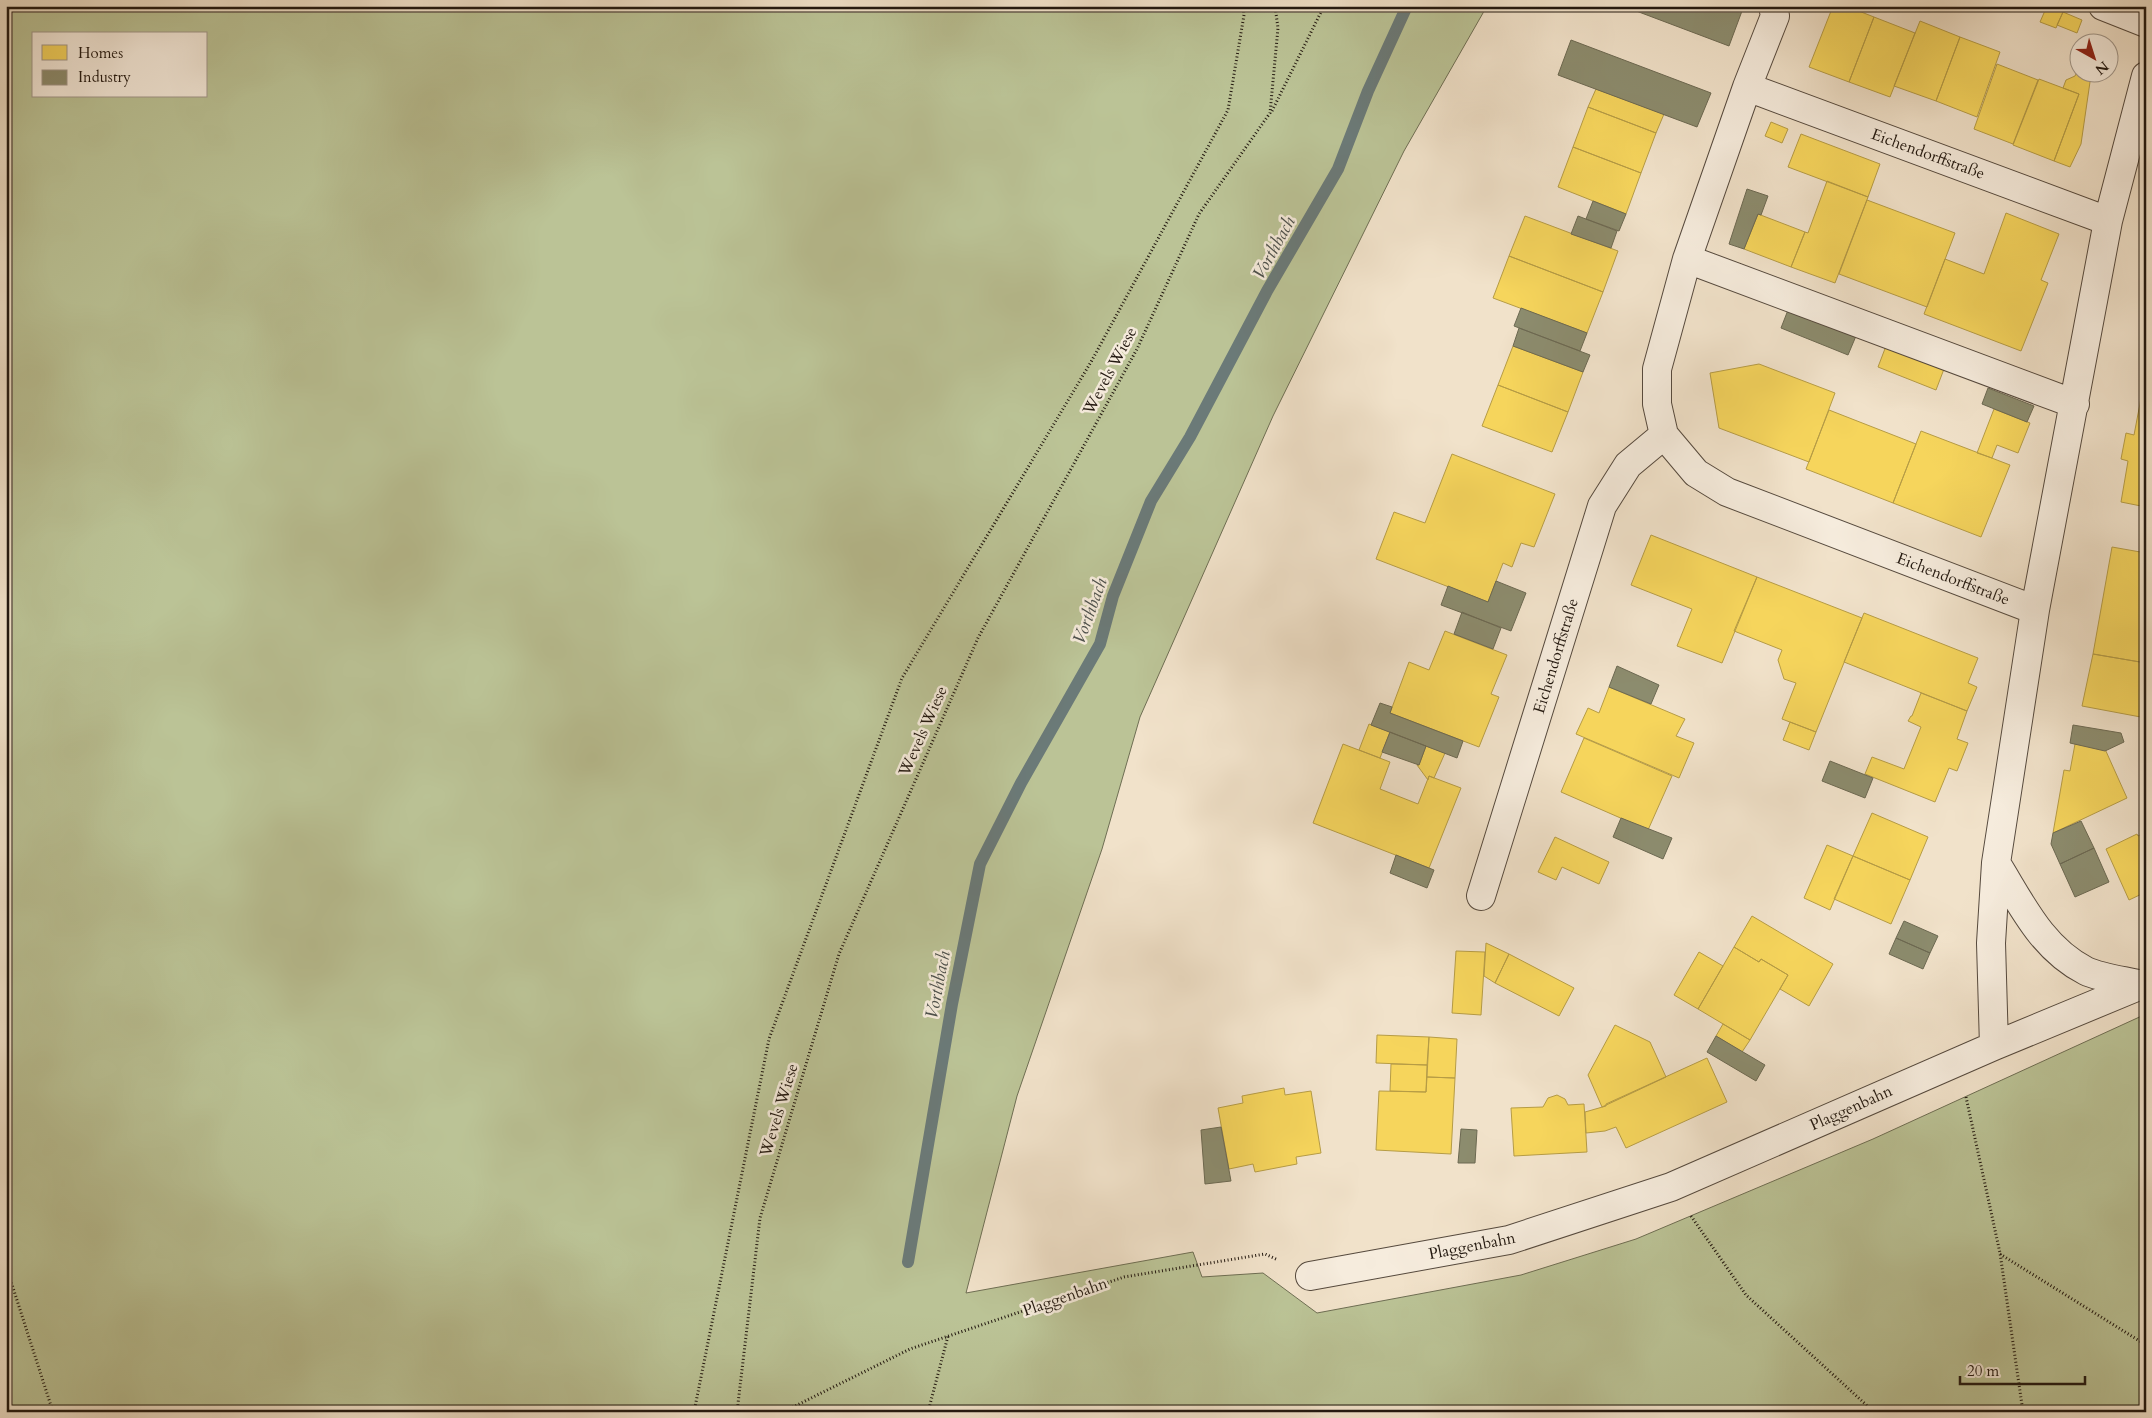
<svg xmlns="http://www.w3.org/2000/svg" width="2152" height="1418" viewBox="0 0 2152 1418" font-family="Cardo,serif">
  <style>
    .green { fill: #bbc396; stroke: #6e6e53; fill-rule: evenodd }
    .homes { fill: #f6d55c; stroke: #b69c45 }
    .industry { fill: #8c8c6e; stroke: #6c6952 }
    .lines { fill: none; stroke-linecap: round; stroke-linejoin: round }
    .stream { stroke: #6b7a78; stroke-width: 12 }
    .minor-casing { stroke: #564a3e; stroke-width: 30 }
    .path { stroke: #221810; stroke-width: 3; stroke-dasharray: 1 2.5; stroke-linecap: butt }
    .minor { stroke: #f6ecdd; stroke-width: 28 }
    .labels { text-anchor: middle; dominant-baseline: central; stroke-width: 5; stroke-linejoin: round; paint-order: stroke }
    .street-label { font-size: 16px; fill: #221810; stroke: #f6ecdd }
    .water-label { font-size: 18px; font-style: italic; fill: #4d514d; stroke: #f6ecdd }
  </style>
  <rect width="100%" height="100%" fill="#f1e2ca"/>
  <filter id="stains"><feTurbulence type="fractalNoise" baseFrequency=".004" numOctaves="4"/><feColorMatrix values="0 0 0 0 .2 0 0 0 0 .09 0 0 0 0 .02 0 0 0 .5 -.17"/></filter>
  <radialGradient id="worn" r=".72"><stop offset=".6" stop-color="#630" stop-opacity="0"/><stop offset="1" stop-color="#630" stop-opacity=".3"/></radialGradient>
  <path class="green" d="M 6,6 L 1487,6 L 1404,151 L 1273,416 L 1140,717 L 1102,849 L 1017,1096 L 966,1293 L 1193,1252 L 1202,1277 L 1263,1273 L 1317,1313 L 1521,1275 L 1636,1239 L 1873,1139 L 2146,1014 L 2146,1412 L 6,1412 ZM 34,34 L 206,34 L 206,96 L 34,96 Z"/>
  <path class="homes" d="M 1833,6 L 1846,6 L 1874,17 L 1849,82 L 1809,67 Z
    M 2047,6 L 2063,12 L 2056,28 L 2040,22 Z
    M 2063,12 L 2082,20 L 2077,33 L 2057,25 Z
    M 1874,17 L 1915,33 L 1890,97 L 1849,82 Z
    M 1920,21 L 1960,37 L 1936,101 L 1894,86 Z
    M 1960,37 L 2000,52 L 1977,117 L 1936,101 Z
    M 1997,64 L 2038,80 L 2013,144 L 1974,129 Z
    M 2078,70 L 2080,72 L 2091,75 L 2081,144 L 2070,167 L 2054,161 L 2079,94 L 2063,88 L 2066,80 L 2075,76 Z
    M 2039,79 L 2079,94 L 2054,161 L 2013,145 Z
    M 1596,89 L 1664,114 L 1656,133 L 1588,107 Z
    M 1588,107 L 1656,133 L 1641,173 L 1573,147 Z
    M 1771,122 L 1788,129 L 1782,143 L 1765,136 Z
    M 1801,134 L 1880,164 L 1868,197 L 1788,167 Z
    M 1573,147 L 1641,173 L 1626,214 L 1558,187 Z
    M 1827,181 L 1868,197 L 1835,283 L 1791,267 L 1805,232 L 1808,233 Z
    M 1867,200 L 1955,233 L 1927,307 L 1839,274 Z
    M 2006,213 L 2059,234 L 2041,280 L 2048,283 L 2021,351 L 1924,314 L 1945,259 L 1984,274 Z
    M 1758,214 L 1805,232 L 1791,267 L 1744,249 Z
    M 1525,216 L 1618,251 L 1603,292 L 1509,256 Z
    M 1509,256 L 1603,292 L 1587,333 L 1493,298 Z
    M 1513,346 L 1583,372 L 1568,412 L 1498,385 Z
    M 1886,346 L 1944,369 L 1936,390 L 1878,367 Z
    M 1759,364 L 1835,393 L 1809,462 L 1719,428 L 1710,373 Z
    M 1498,385 L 1568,412 L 1552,452 L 1482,426 Z
    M 2142,393 L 2146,394 L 2146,507 L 2121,502 L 2128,461 L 2121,459 L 2126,433 L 2134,435 Z
    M 1994,409 L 2030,423 L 2018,453 L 1997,445 L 1992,458 L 1977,453 Z
    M 1829,410 L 1916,444 L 1893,503 L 1806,469 Z
    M 1921,431 L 2010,465 L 1981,537 L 1893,503 Z
    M 1452,454 L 1555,494 L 1534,547 L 1521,543 L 1512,567 L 1503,563 L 1488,602 L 1376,559 L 1394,512 L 1425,523 Z
    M 1651,535 L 1757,577 L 1722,663 L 1677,646 L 1692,609 L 1631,585 Z
    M 2112,547 L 2146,553 L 2146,663 L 2093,654 Z
    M 1757,577 L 1862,618 L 1816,732 L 1782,719 L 1796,683 L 1784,679 L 1778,660 L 1782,650 L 1734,631 Z
    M 1864,613 L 1978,658 L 1968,683 L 1977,687 L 1967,711 L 1844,662 Z
    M 1445,631 L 1507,655 L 1491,694 L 1499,697 L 1479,747 L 1390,713 L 1409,662 L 1429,670 Z
    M 2093,654 L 2146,663 L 2146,718 L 2082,706 Z
    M 1609,687 L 1685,719 L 1676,736 L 1694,743 L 1679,778 L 1576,734 L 1588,708 L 1599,713 Z
    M 1921,693 L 1967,711 L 1957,739 L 1968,743 L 1957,771 L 1949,768 L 1935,802 L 1865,774 L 1872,757 L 1904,769 L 1921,727 L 1908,721 L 1911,716 L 1912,716 Z
    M 1790,722 L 1816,732 L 1809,750 L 1783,740 Z
    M 1369,724 L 1390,732 L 1380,758 L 1359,750 Z
    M 1584,738 L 1672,776 L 1648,830 L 1561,792 Z
    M 1343,744 L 1390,762 L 1380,789 L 1418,804 L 1429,776 L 1461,788 L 1429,868 L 1313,823 Z
    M 2075,744 L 2105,749 L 2127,798 L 2053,833 L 2064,770 L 2070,771 Z
    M 1426,746 L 1445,753 L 1434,778 L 1429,776 L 1428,780 L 1417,765 L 1419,765 Z
    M 1872,813 L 1928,837 L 1910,880 L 1853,856 Z
    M 2146,832 L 2146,892 L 2129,900 L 2106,849 L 2137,834 L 2138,836 Z
    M 1555,837 L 1609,862 L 1599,884 L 1562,867 L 1556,880 L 1538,872 Z
    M 1827,845 L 1853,856 L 1830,910 L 1804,898 Z
    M 1853,856 L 1910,880 L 1891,924 L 1834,899 Z
    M 1752,916 L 1833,964 L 1809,1006 L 1780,989 L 1788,975 L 1761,959 L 1759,962 L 1734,947 Z
    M 1486,943 L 1509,954 L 1495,983 L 1484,976 Z
    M 1734,947 L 1759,962 L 1761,959 L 1788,975 L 1750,1040 L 1698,1009 Z
    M 1456,951 L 1485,952 L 1481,1015 L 1452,1013 Z
    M 1699,952 L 1723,966 L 1698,1009 L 1674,995 Z
    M 1509,954 L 1574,988 L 1559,1016 L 1495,983 Z
    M 1723,1024 L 1750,1040 L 1742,1052 L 1716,1036 Z
    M 1615,1025 L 1650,1042 L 1666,1077 L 1602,1107 L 1588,1075 Z
    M 1377,1035 L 1429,1037 L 1427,1065 L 1376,1063 Z
    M 1429,1037 L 1457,1039 L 1455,1078 L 1427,1077 Z
    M 1707,1058 L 1727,1102 L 1626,1148 L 1616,1127 L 1605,1131 L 1586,1133 L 1585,1112 L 1606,1106 L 1606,1104 Z
    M 1391,1064 L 1427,1065 L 1426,1092 L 1390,1091 Z
    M 1427,1077 L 1455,1078 L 1451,1154 L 1376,1150 L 1379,1091 L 1426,1092 Z
    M 1284,1088 L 1285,1095 L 1311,1091 L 1321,1153 L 1296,1157 L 1297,1164 L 1255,1172 L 1253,1164 L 1229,1169 L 1218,1108 L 1243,1103 L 1242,1096 Z
    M 1557,1095 L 1565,1099 L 1568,1105 L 1584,1104 L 1587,1152 L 1514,1156 L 1511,1108 L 1543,1107 L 1548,1098 Z"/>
  <path class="industry" d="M 1623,6 L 1730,6 L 1742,11 L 1729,46 Z
    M 1571,40 L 1711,93 L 1697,127 L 1558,75 Z
    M 1747,189 L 1768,196 L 1761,215 L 1758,214 L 1744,249 L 1729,244 Z
    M 1593,201 L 1626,214 L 1619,231 L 1586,219 Z
    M 1578,216 L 1617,231 L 1611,248 L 1571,234 Z
    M 1521,308 L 1587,333 L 1580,351 L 1514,326 Z
    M 1788,310 L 1856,336 L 1848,355 L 1781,328 Z
    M 1519,328 L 1590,355 L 1583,372 L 1513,346 Z
    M 1988,388 L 2034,406 L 2027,422 L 1982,404 Z
    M 1496,581 L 1526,593 L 1511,631 L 1441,605 L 1448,586 L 1488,602 Z
    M 1462,612 L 1501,628 L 1493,649 L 1454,634 Z
    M 1617,666 L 1659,685 L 1651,704 L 1609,687 Z
    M 1380,703 L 1392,707 L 1390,713 L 1463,741 L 1457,758 L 1371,725 Z
    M 2073,725 L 2121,733 L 2124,742 L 2105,751 L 2070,743 Z
    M 1390,732 L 1426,746 L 1419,765 L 1382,752 Z
    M 1830,761 L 1873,778 L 1865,798 L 1822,781 Z
    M 1621,818 L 1672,838 L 1663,859 L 1613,837 Z
    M 2081,821 L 2094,848 L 2060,864 L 2051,844 L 2053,833 Z
    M 2094,848 L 2109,882 L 2075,897 L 2060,864 Z
    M 1396,855 L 1434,870 L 1427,888 L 1390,873 Z
    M 1904,921 L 1938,936 L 1930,953 L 1896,938 Z
    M 1896,938 L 1930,953 L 1923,969 L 1889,954 Z
    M 1716,1036 L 1765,1065 L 1756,1081 L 1707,1052 Z
    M 1221,1127 L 1231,1181 L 1205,1184 L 1201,1130 Z
    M 1461,1129 L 1477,1130 L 1475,1163 L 1458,1163 Z"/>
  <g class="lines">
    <path class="stream" d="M 908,1262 L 952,1004 L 980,864 L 1021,783 L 1100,644 L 1113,596 L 1151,501 L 1190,437 L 1267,291 L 1338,169 L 1368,91 L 1407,6"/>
    <defs>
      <path id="minor" d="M 1773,6 L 1775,16 L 1747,87 L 1687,259 L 1657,369 L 1657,404 L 1664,435 L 1696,473 L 1727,492 L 2035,610
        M 2103,6 L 2146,23
        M 1747,87 L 2108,221
        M 1687,259 L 2075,404
        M 1996,863 C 2021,903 2041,948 2086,971 C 2101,978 2126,981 2142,985
        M 1481,896 L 1602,506 L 1628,465 L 1664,435
        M 1994,1046 L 1991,943 L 1996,863 L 2035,610 L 2108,221 L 2146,76
        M 1310,1276 L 1509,1240 L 1671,1187 L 1994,1046 L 2146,983"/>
    </defs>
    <use href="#minor" class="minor-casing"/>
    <path class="path" d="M 1272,111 L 1324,6
      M 1966,1097 L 2000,1253 L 2023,1412
      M 1691,1216 L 1746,1295 L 1874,1412
      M 2000,1254 L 2146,1345
      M 6,1266 L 53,1412
      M 694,1412 L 769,1039 L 902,678 L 1091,362 L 1228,110 L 1244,15 L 1243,6
      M 737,1412 L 760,1218 L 839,954 L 978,638 L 1137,349 L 1199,214 L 1270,113 L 1278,28 L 1275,6
      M 783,1412 L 910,1349 L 1124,1277 L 1265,1254 L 1278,1260
      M 928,1412 L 948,1336
      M 2136,1412 L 2146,1405"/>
    <use href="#minor" class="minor"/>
  </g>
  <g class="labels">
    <g class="street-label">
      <text transform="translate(1928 154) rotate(20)">Eichendorffstraße</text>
      <text transform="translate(1110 371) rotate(-62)">Wevels Wiese</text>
      <text transform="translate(1953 579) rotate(21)">Eichendorffstraße</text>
      <text transform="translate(1556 656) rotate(-73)">Eichendorffstraße</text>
      <text transform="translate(923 731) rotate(-66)">Wevels Wiese</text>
      <text transform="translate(1851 1108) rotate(-24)">Plaggenbahn</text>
      <text transform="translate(779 1110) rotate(-73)">Wevels Wiese</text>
      <text transform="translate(1472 1246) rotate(-11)">Plaggenbahn</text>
      <text transform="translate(1065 1297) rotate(-19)">Plaggenbahn</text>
    </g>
    <g class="water-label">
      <text transform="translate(1274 248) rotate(-61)">Vorthbach</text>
      <text transform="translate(1090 611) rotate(-70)">Vorthbach</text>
      <text transform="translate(938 985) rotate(-79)">Vorthbach</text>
    </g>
  </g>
  <rect width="2152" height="1418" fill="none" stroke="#f1e2ca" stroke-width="25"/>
  <rect x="8" y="8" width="2137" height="1403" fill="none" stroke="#221810" stroke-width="2.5"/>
  <rect x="12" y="12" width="2127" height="1393" fill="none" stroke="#221810"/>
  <rect x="32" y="32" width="175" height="65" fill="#f6ecdd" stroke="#a1978b"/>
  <rect x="42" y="45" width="25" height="15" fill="#f6d55c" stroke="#a1978b"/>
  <text x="78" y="58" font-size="15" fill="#221810">Homes</text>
  <rect x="42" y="70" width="25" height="15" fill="#8c8c6e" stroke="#a1978b"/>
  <text x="78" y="82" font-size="15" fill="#221810">Industry</text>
  <g transform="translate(2094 58) rotate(141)"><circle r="24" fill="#f6ecdd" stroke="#a1978b"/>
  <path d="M0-4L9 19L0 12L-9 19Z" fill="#8f2418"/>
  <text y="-8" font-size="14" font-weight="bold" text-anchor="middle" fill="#221810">N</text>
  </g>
  <path d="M1960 1376v8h125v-8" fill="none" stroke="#221810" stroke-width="2.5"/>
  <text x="1967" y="1376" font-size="15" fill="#221810" stroke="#f6ecdd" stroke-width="4" paint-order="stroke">20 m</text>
  <rect width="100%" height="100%" filter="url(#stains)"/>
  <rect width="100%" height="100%" fill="url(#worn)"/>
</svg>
